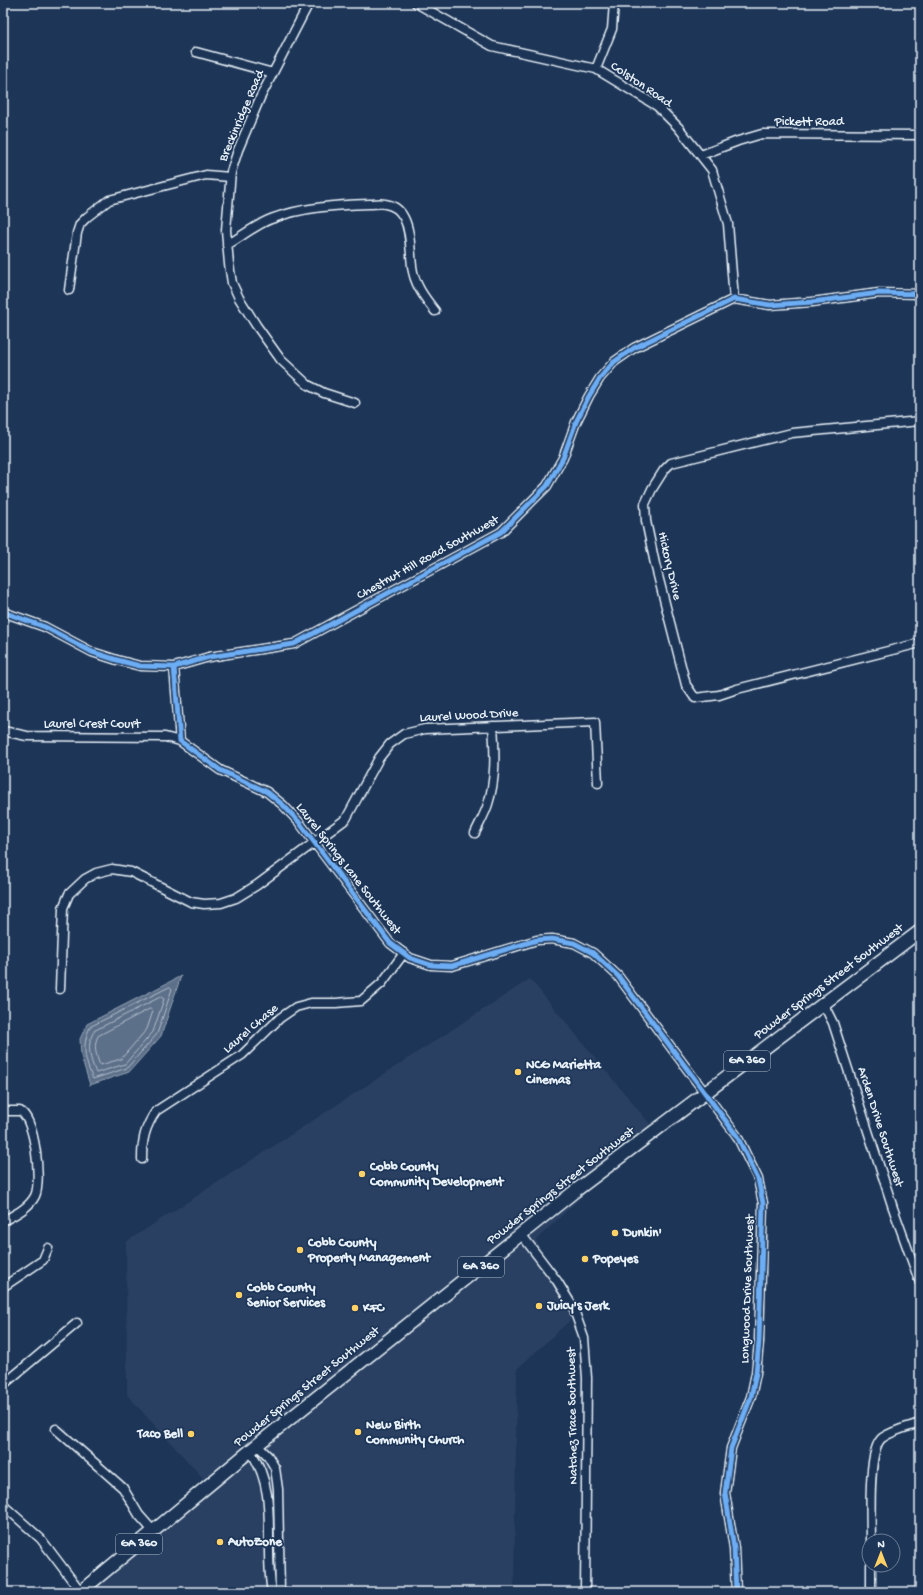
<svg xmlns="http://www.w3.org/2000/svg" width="923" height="1595" viewBox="0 0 923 1595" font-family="'Gochi Hand',sans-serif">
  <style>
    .built { fill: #2a4162 }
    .water { fill: #5d7089; stroke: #95a4b5 }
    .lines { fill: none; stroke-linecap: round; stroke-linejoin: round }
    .shore { stroke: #b0bdcc; stroke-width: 1 }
    .minor-casing { stroke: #e8f1f8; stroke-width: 11 }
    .primary-casing { stroke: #e8f1f8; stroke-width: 15 }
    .minor { stroke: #1d3557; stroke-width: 8 }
    .primary { stroke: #1d3557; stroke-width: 12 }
    .cycleway-casing { stroke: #1d3557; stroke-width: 8 }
    .cycleway { stroke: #6dadf4; stroke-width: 5 }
    .poi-dot { fill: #ffd166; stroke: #1d3557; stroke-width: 1.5 }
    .labels { text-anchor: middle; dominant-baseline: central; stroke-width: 3.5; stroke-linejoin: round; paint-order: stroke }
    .shield { fill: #1d3557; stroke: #abb9c8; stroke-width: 1 }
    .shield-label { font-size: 12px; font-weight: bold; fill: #e8f1f8 }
    .street-label { font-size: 13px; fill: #e8f1f8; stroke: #1d3557 }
    .poi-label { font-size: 13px; font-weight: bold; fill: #e8f1f8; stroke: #1d3557; text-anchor: start }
  </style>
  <rect width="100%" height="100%" fill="#1d3557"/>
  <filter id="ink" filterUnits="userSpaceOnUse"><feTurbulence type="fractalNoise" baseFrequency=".025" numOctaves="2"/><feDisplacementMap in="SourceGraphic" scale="8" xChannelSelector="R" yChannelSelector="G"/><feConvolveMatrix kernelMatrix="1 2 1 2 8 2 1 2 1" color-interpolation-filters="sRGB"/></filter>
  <g filter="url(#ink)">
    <path class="built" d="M 530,979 L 659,1135 L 599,1180 L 536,1240 L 542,1255 L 579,1312 L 517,1369 L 514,1592 L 90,1592 L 213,1489 L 127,1395 L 126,1242 Z"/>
    <path class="water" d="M 181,976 L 161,1036 L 129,1072 L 90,1085 L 81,1056 L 80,1039 L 87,1024 Z"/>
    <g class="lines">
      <path class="shore" d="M 170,987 L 172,989 L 157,1034 L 127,1068 L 93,1079 C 85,1061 81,1046 90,1027 Z
        M 161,997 L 164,999 L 153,1032 L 125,1064 L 96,1073 C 90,1059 86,1045 94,1031 Z
        M 150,1009 L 153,1011 L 147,1029 L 121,1059 L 100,1065 C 96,1055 93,1045 98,1036 Z"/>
      <defs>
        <path id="minor" d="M 309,3 L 260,98 L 238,150 L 231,172 L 226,230 L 229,264 L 232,283 L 239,298 L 256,325 L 281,360 L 308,385 L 324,393 L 355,403
          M 416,3 L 492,46 L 596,69 L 657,106 L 678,127 L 712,170 L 728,224 L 734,299
          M 196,52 L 273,73
          M 596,69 L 612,29 L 614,3
          M 701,155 L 738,141 L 762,134 L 920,135
          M 227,245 C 239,238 259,223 271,219 C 302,207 338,205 370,204 C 375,204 381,203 385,204 C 393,205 400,210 404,218 C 411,232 410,250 412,266 C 414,284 424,297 435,311
          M 69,290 L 77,233 L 80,224 L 87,217 L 109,200 L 206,175 L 230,177
          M 920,421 L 792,433 L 671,463 L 664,470 L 652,489 L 645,504 L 646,521 L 655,564 L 686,685 L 695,698 L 719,695 L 737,689 L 920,643
          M 3,612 L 45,627 L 92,652 L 117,660 L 140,666 L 174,667 L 209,657 L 294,644 L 501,532 L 547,486 L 563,458 L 576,422 L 589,396 L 600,378 L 614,362 L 634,348 L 734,299 L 770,305 L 812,302 L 879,293 L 920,294
          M 174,667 L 180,741 L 220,770 L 267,792 L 283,805 L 299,822 L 390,943 L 410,958 L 431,965 L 452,966 L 537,940 L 552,939 L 574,943 L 593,953 L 618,976 L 737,1136 L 758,1179 L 763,1203 L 759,1342 L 756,1373 L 751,1397 L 731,1448 L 725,1493 L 734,1548 L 736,1592
          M 3,731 L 27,736 L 165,737 L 180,741
          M 475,833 C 479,824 485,814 488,804 C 496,779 495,753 493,726
          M 60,989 L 63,908 L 69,894 L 85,879 L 96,873 L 112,869 L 131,872 L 191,902 L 204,904 L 221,903 L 236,898 L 257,885 L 346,819 L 379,758 L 390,744 L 404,734 L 425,729 L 595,722 L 598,783
          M 823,1003 L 833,1023 L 893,1208 L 920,1283
          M 3,1111 L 20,1111 C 35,1118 42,1182 35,1196 C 29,1208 14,1215 3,1221
          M 142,1159 C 142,1140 145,1127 156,1111 L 242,1055 L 280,1018 L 296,1007 L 311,1003 L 336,1003 L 361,1001 L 382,983 L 404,953
          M 521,1234 L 557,1281 L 573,1307 L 584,1338 L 587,1378 L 585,1592
          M 3,1287 L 43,1260 L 48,1248
          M 3,1385 L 77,1323
          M 56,1429 L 123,1488 L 139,1515 L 154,1532
          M 257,1445 L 268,1456 L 275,1468 L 278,1489 L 280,1592
          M 250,1451 C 280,1492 263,1545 272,1592
          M 3,1505 L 41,1539 L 81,1592
          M 871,1541 C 871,1520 867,1450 882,1438 C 893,1430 908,1427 920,1423
          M 871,1565 L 871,1592"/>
        <path id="primary" d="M 80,1592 L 257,1445 L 575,1191 L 920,931"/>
      </defs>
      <use href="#minor" class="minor-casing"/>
      <use href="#primary" class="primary-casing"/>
      <use href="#minor" class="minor"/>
      <use href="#primary" class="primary"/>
      <defs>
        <path id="cycleway" d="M 3,612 L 45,627 L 92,652 L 117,660 L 140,666 L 174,667 L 209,657 L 294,644 L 501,532 L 547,486 L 563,458 L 576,422 L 589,396 L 600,378 L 614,362 L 634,348 L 734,299 L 770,305 L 812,302 L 879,293 L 920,294
          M 174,667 L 180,741 L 220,770 L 267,792 L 283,805 L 299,822 L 390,943 L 410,958 L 431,965 L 452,966 L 537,940 L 552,939 L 574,943 L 593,953 L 618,976 L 737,1136 L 758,1179 L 763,1203 L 759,1342 L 756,1373 L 751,1397 L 731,1448 L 725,1493 L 734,1548 L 736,1592"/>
      </defs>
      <use href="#cycleway" class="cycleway-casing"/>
      <use href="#cycleway" class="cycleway"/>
    </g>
  </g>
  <g class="poi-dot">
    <circle cx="518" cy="1072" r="4"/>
    <circle cx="362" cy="1174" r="4"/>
    <circle cx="615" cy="1233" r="4"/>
    <circle cx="300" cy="1250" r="4"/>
    <circle cx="585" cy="1259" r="4"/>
    <circle cx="239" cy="1295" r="4"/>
    <circle cx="539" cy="1306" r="4"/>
    <circle cx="355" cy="1308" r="4"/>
    <circle cx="358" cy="1432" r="4"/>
    <circle cx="191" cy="1434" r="4"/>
    <circle cx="220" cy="1542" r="4"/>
  </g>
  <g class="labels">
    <g class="shield">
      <rect x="724" y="1051" width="46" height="20" rx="3"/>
      <rect x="458" y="1257" width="46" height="20" rx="3"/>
      <rect x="116" y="1534" width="46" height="20" rx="3"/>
    </g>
    <g class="shield-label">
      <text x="747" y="1061">GA 360</text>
      <text x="481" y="1267">GA 360</text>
      <text x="139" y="1544">GA 360</text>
    </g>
    <g class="street-label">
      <text transform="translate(641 85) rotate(34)">Colston Road</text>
      <text transform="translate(242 116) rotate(-67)">Breckinridge Road</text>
      <text x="809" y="122">Pickett Road</text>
      <text transform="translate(428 558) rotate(-29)">Chestnut Hill Road Southwest</text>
      <text transform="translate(669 566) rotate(77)">Hickory Drive</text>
      <text transform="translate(469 716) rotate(-3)">Laurel Wood Drive</text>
      <text x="92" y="724">Laurel Crest Court</text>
      <text transform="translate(348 869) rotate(52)">Laurel Springs Lane Southwest</text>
      <text transform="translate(829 982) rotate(-37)">Powder Springs Street Southwest</text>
      <text transform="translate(251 1029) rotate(-41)">Laurel Chase</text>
      <text transform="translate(880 1127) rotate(72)">Arden Drive Southwest</text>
      <text transform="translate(561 1186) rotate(-38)">Powder Springs Street Southwest</text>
      <text transform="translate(748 1289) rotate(-88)">Longwood Drive Southwest</text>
      <text transform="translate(307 1387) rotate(-39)">Powder Springs Street Southwest</text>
      <text transform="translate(573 1416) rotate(-91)">Natchez Trace Southwest</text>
    </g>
    <g class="poi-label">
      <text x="526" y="1065">NCG Marietta<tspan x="526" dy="15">Cinemas</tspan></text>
      <text x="370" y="1167">Cobb County<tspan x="370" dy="15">Community Development</tspan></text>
      <text x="623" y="1233">Dunkin'</text>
      <text x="308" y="1243">Cobb County<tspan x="308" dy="15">Property Management</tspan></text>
      <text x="593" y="1259">Popeyes</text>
      <text x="247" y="1288">Cobb County<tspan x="247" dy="15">Senior Services</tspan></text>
      <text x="547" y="1306">Juicy's Jerk</text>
      <text x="363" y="1308">KFC</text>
      <text x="366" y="1425">New Birth<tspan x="366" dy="15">Community Church</tspan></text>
      <text x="183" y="1434" text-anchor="end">Taco Bell</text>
      <text x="228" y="1542">AutoZone</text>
    </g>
  </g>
  <rect width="923" height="1595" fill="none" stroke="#1d3557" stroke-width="16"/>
  <rect x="8" y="8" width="907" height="1579" fill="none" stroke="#e8f1f8" stroke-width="1.5" filter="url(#ink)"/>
  <g transform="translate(881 1553)"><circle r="19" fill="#1d3557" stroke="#6e8097"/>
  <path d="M0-3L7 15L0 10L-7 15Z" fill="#ffd166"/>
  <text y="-6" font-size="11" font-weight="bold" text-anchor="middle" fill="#e8f1f8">N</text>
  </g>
</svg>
